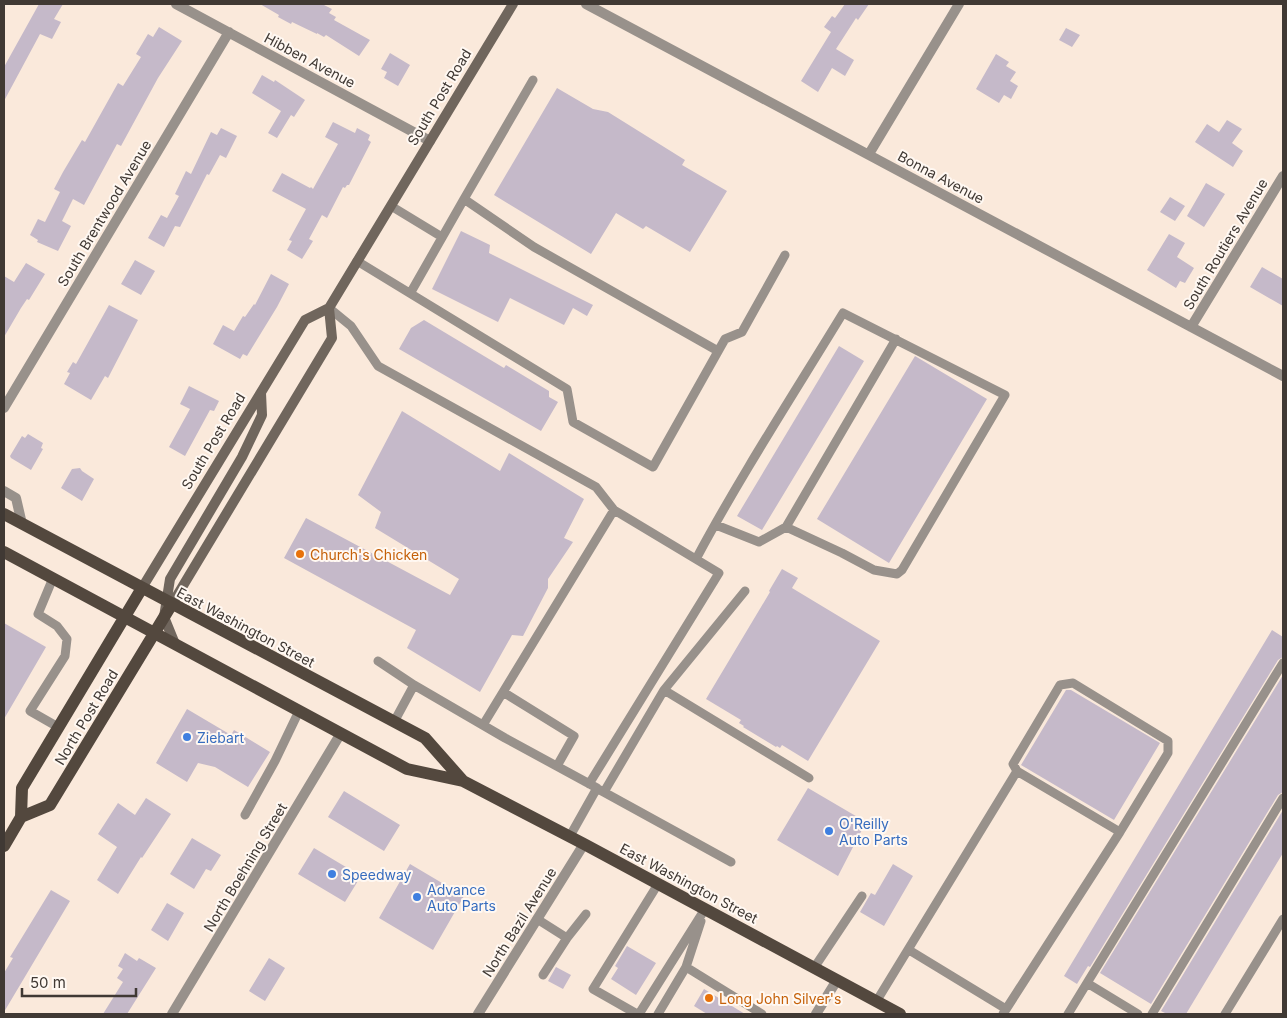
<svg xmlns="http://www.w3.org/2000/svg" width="1287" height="1018" viewBox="0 0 1287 1018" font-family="Inter,sans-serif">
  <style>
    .building { fill: #c5b9c9 }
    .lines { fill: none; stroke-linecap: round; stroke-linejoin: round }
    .lane { stroke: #98918b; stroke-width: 9 }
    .street { stroke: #98918b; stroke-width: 10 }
    .secondary { stroke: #70665d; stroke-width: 10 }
    .primary { stroke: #53483e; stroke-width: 12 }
    .food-dot { fill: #e8710a; stroke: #fff8f2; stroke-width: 2 }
    .shop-dot { fill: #3f7fe0; stroke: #fff8f2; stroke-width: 2 }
    .labels { text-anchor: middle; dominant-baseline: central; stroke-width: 4; stroke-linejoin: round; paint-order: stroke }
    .street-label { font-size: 14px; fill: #403934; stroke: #fff8f2 }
    .food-label { font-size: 14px; fill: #c56008; stroke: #fff8f2; text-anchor: start }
    .shop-label { font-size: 14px; fill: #366cbe; stroke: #fff8f2; text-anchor: start }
  </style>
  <rect width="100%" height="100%" fill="#fae9db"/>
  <path class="building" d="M 39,4 L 63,4 L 54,19 L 61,22 L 52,39 L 40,34 L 4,101 L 4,67 Z
    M 260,4 L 322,4 L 332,9 L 329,13 L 336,17 L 334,20 L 370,40 L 359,56 L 326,35 L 324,37 L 317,33 L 317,34 L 292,22 L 291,24 L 278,17 L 279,15 Z
    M 845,4 L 869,4 L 858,20 L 856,18 L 836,49 L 854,60 L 845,76 L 832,68 L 818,92 L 801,81 L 831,32 L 824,27 L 832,16 L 835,18 Z
    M 159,27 L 182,41 L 158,78 L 121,146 L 117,144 L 84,205 L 73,199 L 62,221 L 71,226 L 58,251 L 37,242 L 38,240 L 30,235 L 38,219 L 45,222 L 60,192 L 54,189 L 63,172 L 82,140 L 85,142 L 118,83 L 123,86 L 141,57 L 136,54 L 148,34 L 153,37 Z
    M 1066,28 L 1080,35 L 1072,47 L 1059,40 Z
    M 390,53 L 410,65 L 398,86 L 384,78 L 387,72 L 381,69 Z
    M 996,54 L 1009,62 L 1006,66 L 1016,72 L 1010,81 L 1018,86 L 1011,99 L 1004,95 L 999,103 L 976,89 Z
    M 262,75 L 274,82 L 275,80 L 305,100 L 294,117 L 291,115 L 277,138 L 268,133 L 281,111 L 252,93 Z
    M 557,88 L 593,109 L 608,112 L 685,160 L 682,165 L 727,191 L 690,252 L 646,226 L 643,229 L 616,213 L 591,254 L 494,195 Z
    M 1227,120 L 1242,129 L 1232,143 L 1243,151 L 1233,167 L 1195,142 L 1207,124 L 1219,132 Z
    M 333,122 L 355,133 L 357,128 L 370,135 L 368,140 L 371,142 L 349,185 L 347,185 L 345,188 L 343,187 L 327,218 L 322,215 L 309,239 L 313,241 L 302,259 L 287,250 L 292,241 L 289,240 L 306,209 L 272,191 L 282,173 L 310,188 L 311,187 L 313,189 L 338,144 L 325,137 Z
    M 221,128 L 237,136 L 226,158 L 220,155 L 209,175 L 207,174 L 180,227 L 175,226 L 164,247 L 148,238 L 161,215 L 167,218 L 179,196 L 175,194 L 186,171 L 191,174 L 211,132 L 217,135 Z
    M 1206,183 L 1225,194 L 1204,227 L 1187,216 Z
    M 1170,197 L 1185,206 L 1175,221 L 1160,212 Z
    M 461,231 L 490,245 L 489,253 L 593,305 L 587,316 L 573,308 L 564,325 L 510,298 L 498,322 L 432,289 Z
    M 1169,234 L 1185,243 L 1177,257 L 1194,268 L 1185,283 L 1180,281 L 1176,288 L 1147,270 Z
    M 135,260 L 155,271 L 141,295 L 121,284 Z
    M 26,263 L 45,274 L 29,300 L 27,299 L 21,308 L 4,337 L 4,276 L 14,282 Z
    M 1262,267 L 1283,279 L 1283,306 L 1250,287 Z
    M 271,274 L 289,284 L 277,307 L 247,356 L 243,354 L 240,359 L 213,344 L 223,325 L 234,331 L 243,316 L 245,317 L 254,304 L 255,305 Z
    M 109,305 L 138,320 L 108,378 L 105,376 L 91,400 L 64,384 L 70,373 L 67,372 L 73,362 L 76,364 Z
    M 424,320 L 504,368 L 506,365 L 549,391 L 549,397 L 558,402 L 541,431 L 399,349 L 411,328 Z
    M 839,346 L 864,361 L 762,530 L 737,516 Z
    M 915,356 L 987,399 L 889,563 L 817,519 Z
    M 189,386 L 219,401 L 214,411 L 210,410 L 185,456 L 169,447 L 190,409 L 180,404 Z
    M 402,411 L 500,471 L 509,453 L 584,499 L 564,538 L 573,542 L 548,579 L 548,588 L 523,636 L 512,635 L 480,692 L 407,648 L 416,630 L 284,558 L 306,518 L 450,595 L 459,579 L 375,528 L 381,512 L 358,495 Z
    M 28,434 L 43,443 L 41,448 L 43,449 L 31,470 L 11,458 L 10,456 L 22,436 L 25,438 Z
    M 80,468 L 82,471 L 94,479 L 82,501 L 61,488 L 72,469 Z
    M 782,569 L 798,578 L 792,588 L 880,641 L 808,761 L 782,745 L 780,748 L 777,746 L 776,747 L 743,727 L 744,726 L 739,723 L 741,720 L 706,699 L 770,592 L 769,591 Z
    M 4,623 L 46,647 L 4,719 Z
    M 1272,630 L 1283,637 L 1283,657 L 1278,660 L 1090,967 L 1088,966 L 1077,984 L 1064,976 Z
    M 1283,675 L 1283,792 L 1278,795 L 1151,1004 L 1100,973 Z
    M 1066,690 L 1071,690 L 1160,743 L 1114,820 L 1021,765 Z
    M 187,709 L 231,735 L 234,730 L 270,752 L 248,787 L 215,767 L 198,763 L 187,782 L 156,763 Z
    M 808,788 L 866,822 L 838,876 L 777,840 Z
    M 344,791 L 400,825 L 384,851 L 328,817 Z
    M 146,798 L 171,814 L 142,858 L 141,857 L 118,894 L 97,880 L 117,847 L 98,834 L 118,803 L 135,815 Z
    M 1283,810 L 1283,853 L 1186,1014 L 1167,1014 L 1161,1011 Z
    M 192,838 L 221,855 L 211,871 L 206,869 L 194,889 L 170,874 Z
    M 314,848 L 361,876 L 345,902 L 298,874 Z
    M 410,864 L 464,896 L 433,950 L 379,918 Z
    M 893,864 L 913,876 L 884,926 L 860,912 L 871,893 L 875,895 Z
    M 51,890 L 70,901 L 4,1012 L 4,973 L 13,958 L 10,957 Z
    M 167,903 L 184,913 L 168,941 L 151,930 Z
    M 627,946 L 656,963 L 636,995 L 611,979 L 618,968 L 615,966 Z
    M 125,953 L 137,961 L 139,958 L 156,968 L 127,1014 L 103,1014 L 123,982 L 117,978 L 123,969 L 118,966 Z
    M 269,958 L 285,968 L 265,1001 L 249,991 Z
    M 556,967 L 571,975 L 563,989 L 548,981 Z
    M 704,989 L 745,1014 L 707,1014 L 694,1006 Z"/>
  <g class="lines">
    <path class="lane" d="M 464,199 L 533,80
      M 391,206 L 442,237
      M 357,261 L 567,389 L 573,422 L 653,467 L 725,339 L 742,332 L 785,255
      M 411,292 L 464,199 L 534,247 L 718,351
      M 329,308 L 351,326 L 378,366 L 596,487 L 614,510 L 719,573 L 589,784
      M 786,527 L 896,339
      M 696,559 C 741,475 793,395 843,313 L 1005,395 L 902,570 L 897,574 L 874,570 L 842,553 L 786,527 L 759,542 L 716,525
      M 53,578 L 38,614 L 57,626 L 67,639 L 65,656 L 30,711 L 58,727
      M 378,661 L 414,685
      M 664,690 L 745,591
      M 503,692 L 574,736 L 557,766
      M 394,722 L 414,685 L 505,738 L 597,788 L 570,836
      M 483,725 L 614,510
      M 1017,771 L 1013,764 L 1060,685 L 1073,683 L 1168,741 L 1168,753 L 1120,832
      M 600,790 L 731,862
      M 604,792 L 664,690 L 809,778
      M 245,815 L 275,761 L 299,711
      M 537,919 L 567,938 L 543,975
      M 567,938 L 586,914
      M 909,950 L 1006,1009
      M 686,967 L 762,1014
      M 814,968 L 862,896
      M 1087,983 L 1138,1014
      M 876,1002 L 1017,771 L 1120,832 L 1003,1014
      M 637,1014 L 593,989 L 658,884
      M 639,1014 L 705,909
      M 658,1014 L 686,967 L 701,921
      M 1068,1014 L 1283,663
      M 1152,1014 L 1283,798
      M 1225,1014 L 1283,919"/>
    <path class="street" d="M 176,4 L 430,141
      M 586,4 L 1283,376
      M 869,154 L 959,4
      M 1191,327 L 1283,176
      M 4,408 L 229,32
      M 4,491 L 16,498 L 22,524
      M 172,1014 L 341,733
      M 478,1014 L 584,844
      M 816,1014 L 837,980"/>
    <path class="secondary" d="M 142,588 L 305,320 L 329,308 L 513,4
      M 172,604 L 332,338 L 329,308
      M 175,644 L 164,617 L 170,579 L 242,457 L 262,415 L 261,393"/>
    <path class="primary" d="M 4,514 L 425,738 L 463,781
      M 4,552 L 407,769 L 463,781 L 584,844 L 900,1014
      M 21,817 L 50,805 L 172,604
      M 4,846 L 21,817 L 22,788 L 142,588"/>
  </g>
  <g class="food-dot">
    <circle cx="300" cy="554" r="5"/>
    <circle cx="709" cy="998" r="5"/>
  </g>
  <g class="shop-dot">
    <circle cx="187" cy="737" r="5"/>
    <circle cx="829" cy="831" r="5"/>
    <circle cx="332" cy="874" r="5"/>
    <circle cx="417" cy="897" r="5"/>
  </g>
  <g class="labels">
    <g class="street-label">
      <text transform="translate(310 60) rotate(28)">Hibben Avenue</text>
      <text transform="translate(439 97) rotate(-59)">South Post Road</text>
      <text transform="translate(941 177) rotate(28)">Bonna Avenue</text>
      <text transform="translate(104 213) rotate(-59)">South Brentwood Avenue</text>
      <text transform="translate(1225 244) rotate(-59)">South Routiers Avenue</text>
      <text transform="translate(213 441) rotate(-59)">South Post Road</text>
      <text transform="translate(246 627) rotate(28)">East Washington Street</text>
      <text transform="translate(86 717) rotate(-59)">North Post Road</text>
      <text transform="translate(245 867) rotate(-59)">North Boehning Street</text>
      <text transform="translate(689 883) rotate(28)">East Washington Street</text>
      <text transform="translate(519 922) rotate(-58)">North Bazil Avenue</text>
    </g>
    <g class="food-label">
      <text x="310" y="554">Church's Chicken</text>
      <text x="719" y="998">Long John Silver's</text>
    </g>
    <g class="shop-label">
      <text x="197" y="737">Ziebart</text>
      <text x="839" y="823">O'Reilly<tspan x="839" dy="16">Auto Parts</tspan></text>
      <text x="342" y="874">Speedway</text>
      <text x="427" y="889">Advance<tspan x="427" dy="16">Auto Parts</tspan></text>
    </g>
  </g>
  <rect width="1287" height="1018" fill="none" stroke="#403934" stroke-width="10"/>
  <path d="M22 988v8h114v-8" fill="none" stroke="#403934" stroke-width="2.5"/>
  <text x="30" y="988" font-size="15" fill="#403934" stroke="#fff8f2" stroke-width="4" paint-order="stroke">50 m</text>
</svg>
